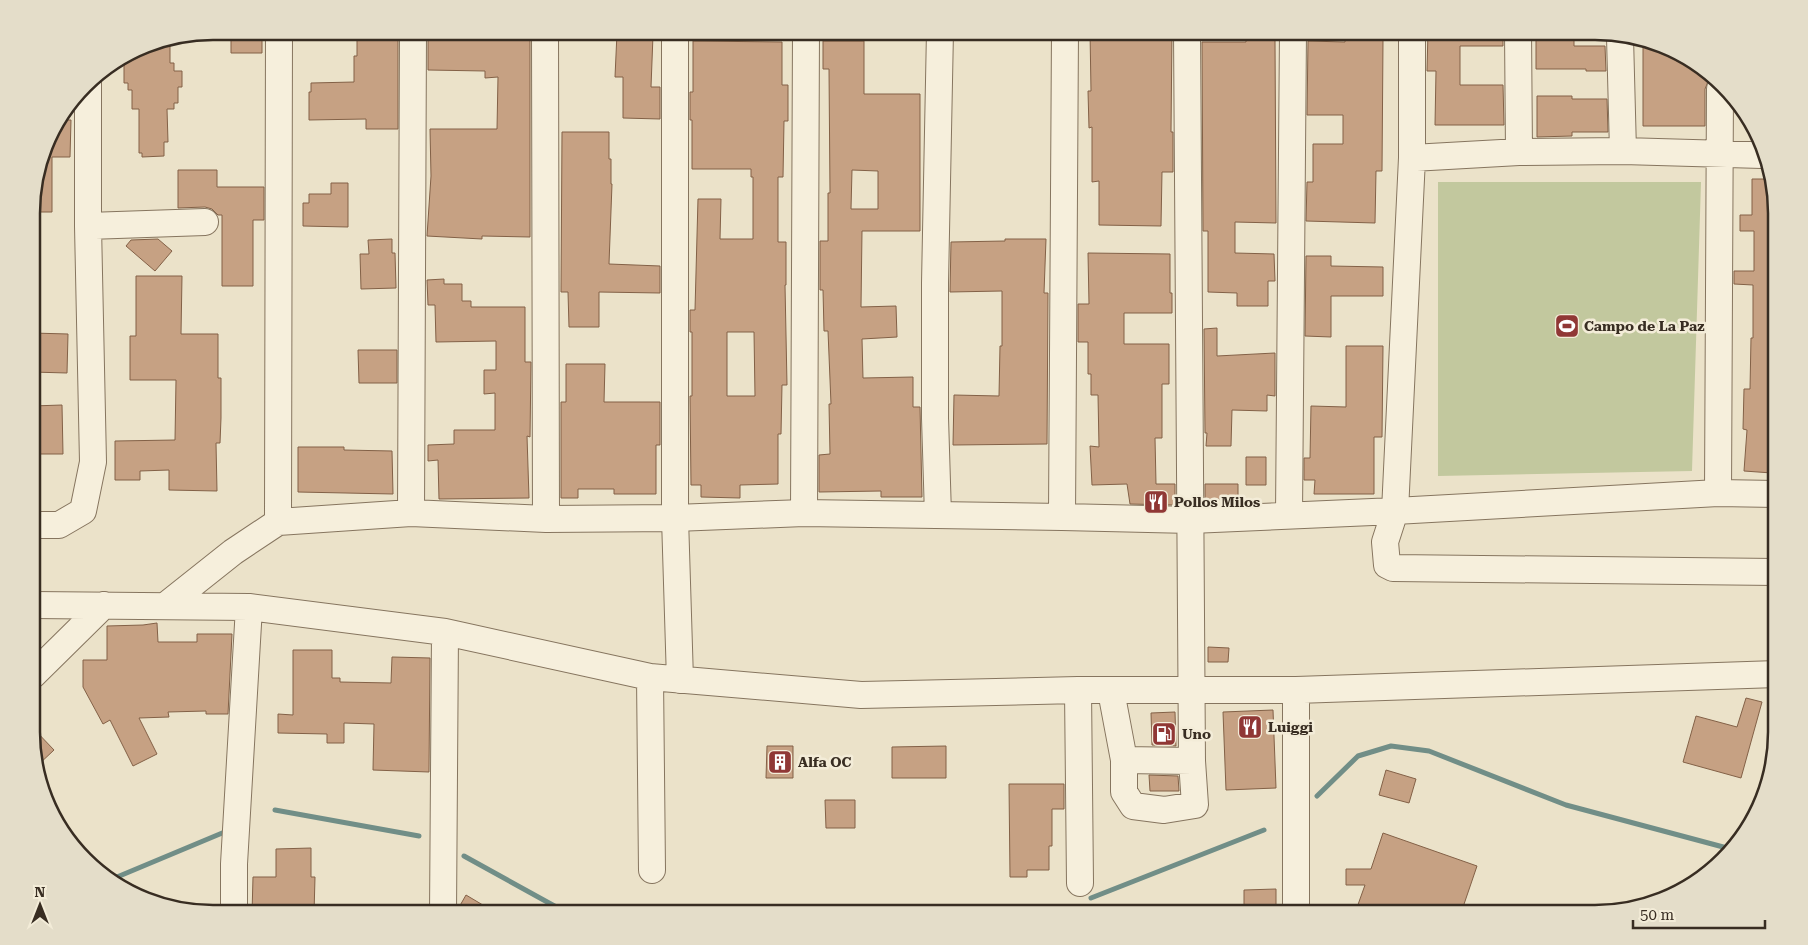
<svg xmlns="http://www.w3.org/2000/svg" width="1808" height="945" viewBox="0 0 1808 945" font-family="'Roboto Serif',serif">
  <style>
    .green { fill: #c2c89e }
    .lines { fill: none; stroke-linecap: round; stroke-linejoin: round }
    .stream { stroke: #718e87; stroke-width: 5 }
    .building { fill: #c6a183; stroke: #836147; fill-rule: evenodd }
    .minor-casing { stroke: #86755f; stroke-width: 28 }
    .minor { stroke: #f6efdc; stroke-width: 26 }
    .labels { text-anchor: middle; dominant-baseline: central; stroke-width: 5; stroke-linejoin: round; paint-order: stroke }
    .poi-label { font-size: 14px; font-weight: bold; fill: #382d22; stroke: #f3ecd8; text-anchor: start }
    .rim { fill: none; stroke: #382d22; stroke-width: 2.5 }
  </style>
  <rect width="100%" height="100%" fill="#ebe2c9"/>
  <path class="green" d="M 1438,182 L 1701,182 L 1692,471 L 1438,476 Z"/>
  <g class="lines">
    <path class="stream" d="M 1317,796 L 1358,756 L 1391,746 L 1429,751 L 1566,805 L 1727,848
      M 275,810 L 419,836
      M 464,856 L 569,914
      M 117,882 L 117,877 L 227,831
      M 1091,898 L 1264,830
      M 1043,914 L 1059,908"/>
  </g>
  <path class="building" d="M 231,31 L 262,31 L 262,53 L 231,53 Z
    M 1090,31 L 1172,31 L 1171,132 L 1173,132 L 1173,172 L 1162,172 L 1161,226 L 1099,225 L 1099,181 L 1092,182 L 1092,127 L 1089,128 L 1088,91 L 1091,91 Z
    M 1428,31 L 1503,32 L 1503,46 L 1460,46 L 1460,85 L 1503,85 L 1504,125 L 1435,125 L 1436,71 L 1427,71 Z
    M 617,33 L 653,35 L 651,87 L 660,87 L 660,119 L 623,118 L 623,77 L 615,77 Z
    M 357,34 L 398,34 L 398,129 L 366,129 L 366,119 L 309,120 L 309,92 L 311,92 L 311,83 L 354,82 L 354,56 L 357,56 Z
    M 485,36 L 530,36 L 530,237 L 482,236 L 482,239 L 427,236 L 431,176 L 430,129 L 497,129 L 498,77 L 485,78 L 485,71 L 428,70 L 428,38 L 485,39 Z
    M 1536,37 L 1574,37 L 1574,46 L 1605,46 L 1606,71 L 1586,71 L 1586,69 L 1536,69 Z
    M 170,40 L 170,63 L 174,63 L 174,71 L 182,71 L 182,87 L 178,87 L 178,103 L 174,103 L 174,109 L 167,109 L 168,142 L 164,142 L 164,156 L 142,157 L 142,153 L 139,153 L 139,109 L 132,109 L 132,90 L 128,90 L 128,83 L 124,83 L 124,57 L 144,45 Z
    M 1246,40 L 1275,40 L 1276,223 L 1235,222 L 1235,253 L 1274,254 L 1275,281 L 1268,281 L 1268,306 L 1237,306 L 1237,293 L 1208,292 L 1208,231 L 1203,231 L 1202,42 L 1246,42 Z
    M 1345,40 L 1383,40 L 1382,171 L 1376,171 L 1375,223 L 1306,221 L 1307,182 L 1313,182 L 1313,144 L 1343,144 L 1343,115 L 1307,115 L 1308,41 L 1345,42 Z
    M 693,41 L 782,42 L 782,85 L 788,85 L 788,121 L 784,121 L 783,177 L 778,177 L 778,242 L 786,242 L 786,285 L 785,285 L 787,385 L 782,385 L 781,434 L 778,434 L 778,484 L 740,485 L 740,498 L 701,497 L 701,485 L 691,485 L 690,396 L 692,396 L 692,332 L 690,332 L 690,310 L 695,310 L 698,199 L 721,199 L 720,239 L 753,239 L 753,177 L 751,177 L 751,169 L 692,169 L 692,120 L 690,120 L 690,92 L 693,92 ZM 727,332 L 754,332 L 755,396 L 727,396 Z
    M 823,41 L 864,41 L 864,94 L 920,94 L 920,231 L 862,231 L 861,307 L 896,306 L 897,337 L 862,339 L 863,378 L 913,377 L 913,407 L 920,407 L 922,497 L 881,497 L 881,491 L 819,492 L 819,455 L 830,454 L 829,404 L 831,404 L 828,331 L 824,331 L 823,290 L 820,290 L 820,241 L 828,241 L 828,193 L 830,193 L 829,69 L 823,69 ZM 852,170 L 878,171 L 878,209 L 851,209 Z
    M 1643,43 L 1676,50 L 1709,79 L 1705,89 L 1705,126 L 1643,126 Z
    M 1537,96 L 1572,96 L 1572,99 L 1607,99 L 1608,132 L 1572,132 L 1572,136 L 1537,137 Z
    M 59,120 L 71,120 L 70,157 L 52,157 L 52,212 L 32,212 L 32,201 L 50,133 Z
    M 562,132 L 609,132 L 609,159 L 611,159 L 611,184 L 612,184 L 609,264 L 660,266 L 660,293 L 599,292 L 599,327 L 569,327 L 568,292 L 561,292 Z
    M 178,170 L 217,170 L 217,187 L 264,187 L 264,220 L 253,220 L 253,286 L 222,286 L 222,215 L 218,215 L 212,209 L 205,207 L 178,208 Z
    M 1752,179 L 1771,179 L 1774,186 L 1773,215 L 1775,215 L 1775,231 L 1773,231 L 1773,311 L 1776,311 L 1776,326 L 1774,326 L 1772,389 L 1774,389 L 1774,443 L 1772,473 L 1744,471 L 1747,430 L 1743,429 L 1744,389 L 1750,389 L 1751,338 L 1753,338 L 1753,285 L 1734,284 L 1734,271 L 1754,271 L 1754,231 L 1740,231 L 1740,215 L 1752,215 Z
    M 331,183 L 348,183 L 348,227 L 303,226 L 303,203 L 309,203 L 309,194 L 331,194 Z
    M 158,239 L 172,251 L 155,271 L 126,246 L 131,240 Z
    M 392,239 L 392,253 L 395,253 L 396,288 L 361,289 L 360,254 L 369,254 L 368,240 Z
    M 1005,239 L 1046,239 L 1044,293 L 1048,293 L 1047,444 L 953,445 L 954,395 L 999,396 L 1000,346 L 1002,346 L 1002,291 L 950,292 L 951,242 L 1005,241 Z
    M 1088,253 L 1170,254 L 1170,293 L 1172,293 L 1172,313 L 1124,313 L 1124,344 L 1169,344 L 1169,384 L 1162,384 L 1162,438 L 1155,438 L 1156,484 L 1175,484 L 1175,505 L 1130,504 L 1127,484 L 1092,485 L 1090,446 L 1099,447 L 1098,395 L 1091,395 L 1091,374 L 1088,374 L 1088,342 L 1078,342 L 1078,304 L 1089,304 Z
    M 1306,256 L 1331,256 L 1331,266 L 1383,267 L 1383,296 L 1331,296 L 1331,337 L 1305,336 Z
    M 136,276 L 182,276 L 181,334 L 218,334 L 218,378 L 221,378 L 221,418 L 220,443 L 216,443 L 217,491 L 169,490 L 169,470 L 140,471 L 140,480 L 115,480 L 115,441 L 175,440 L 176,380 L 130,380 L 130,336 L 136,336 Z
    M 444,279 L 444,284 L 462,284 L 462,301 L 471,301 L 471,307 L 525,307 L 525,362 L 531,362 L 530,437 L 527,436 L 529,498 L 439,499 L 438,460 L 428,461 L 428,445 L 454,444 L 454,430 L 495,430 L 495,393 L 484,394 L 484,370 L 496,370 L 496,341 L 436,342 L 435,305 L 428,305 L 427,280 Z
    M 1217,328 L 1217,356 L 1275,353 L 1275,396 L 1267,395 L 1267,411 L 1232,410 L 1231,446 L 1206,446 L 1207,433 L 1205,433 L 1204,329 Z
    M 32,333 L 68,334 L 67,373 L 32,372 Z
    M 1346,346 L 1383,346 L 1382,437 L 1374,437 L 1374,494 L 1314,494 L 1315,480 L 1304,480 L 1304,458 L 1310,458 L 1311,406 L 1346,407 Z
    M 358,350 L 397,350 L 397,383 L 359,383 Z
    M 566,364 L 605,364 L 604,402 L 660,402 L 660,445 L 656,445 L 656,494 L 614,494 L 614,489 L 578,489 L 578,498 L 561,498 L 561,402 L 566,402 Z
    M 62,405 L 63,454 L 32,454 L 32,406 Z
    M 298,447 L 344,447 L 344,450 L 392,451 L 393,494 L 298,492 Z
    M 1246,457 L 1266,457 L 1266,485 L 1246,485 Z
    M 1205,484 L 1238,484 L 1238,499 L 1205,499 Z
    M 157,623 L 158,642 L 197,642 L 197,634 L 232,634 L 228,714 L 206,714 L 206,711 L 168,712 L 169,717 L 139,718 L 157,754 L 133,766 L 110,720 L 103,724 L 83,687 L 83,660 L 107,660 L 107,626 L 143,625 Z
    M 1208,647 L 1229,648 L 1228,662 L 1208,662 Z
    M 293,650 L 332,650 L 332,678 L 340,678 L 340,682 L 391,683 L 392,657 L 430,658 L 429,772 L 373,770 L 374,724 L 344,723 L 344,743 L 327,743 L 327,734 L 278,733 L 278,714 L 293,715 Z
    M 1746,698 L 1762,702 L 1741,778 L 1683,762 L 1696,716 L 1737,727 Z
    M 1273,710 L 1276,788 L 1226,790 L 1223,712 Z
    M 1175,712 L 1176,746 L 1152,745 L 1151,713 Z
    M 33,728 L 54,750 L 37,766 L 33,756 Z
    M 767,746 L 793,746 L 793,778 L 766,778 Z
    M 946,746 L 946,778 L 892,778 L 892,747 Z
    M 1386,770 L 1416,779 L 1409,803 L 1379,795 Z
    M 1149,775 L 1178,776 L 1179,791 L 1150,791 Z
    M 1009,784 L 1064,784 L 1064,809 L 1052,809 L 1052,846 L 1049,846 L 1049,870 L 1027,870 L 1027,877 L 1010,877 Z
    M 825,800 L 855,800 L 855,828 L 826,828 Z
    M 1383,833 L 1477,866 L 1461,913 L 1355,913 L 1365,885 L 1346,885 L 1346,869 L 1371,869 Z
    M 311,848 L 311,877 L 315,877 L 314,914 L 252,914 L 253,877 L 276,877 L 276,849 Z
    M 1276,889 L 1276,913 L 1244,913 L 1244,890 Z
    M 466,895 L 498,914 L 458,914 L 458,909 Z"/>
  <g class="lines">
    <defs>
      <path id="minor" d="M 545,31 L 546,519
        M 675,31 L 675,518 L 680,680
        M 1412,31 L 1412,158 L 1395,511 L 1385,542 L 1387,565 L 1393,568 L 1776,572
        M 1518,31 L 1519,152
        M 1620,37 L 1623,151
        M 1412,158 L 1519,152 L 1623,151 L 1762,155
        M 88,226 L 205,222
        M 1718,493 L 1720,89
        M 411,513 L 413,31
        M 804,513 L 806,31
        M 938,515 L 935,418 L 935,283 L 940,31
        M 1289,515 L 1293,31
        M 1062,517 L 1065,31
        M 278,522 L 279,31
        M 32,525 L 59,525 L 83,511 L 93,462 L 88,226 L 88,83
        M 33,605 L 249,607 L 445,632 L 650,677 L 861,695 L 1078,690 L 1296,690 L 1777,674
        M 165,606 L 233,552 L 278,522 L 411,513 L 546,519 L 675,518 L 804,513 L 1062,517 L 1191,520 L 1395,511 L 1718,493 L 1776,494
        M 33,675 L 104,605
        M 650,677 L 652,870
        M 1078,690 L 1080,883
        M 1296,690 L 1296,913
        M 1111,691 L 1124,760 L 1192,761 L 1187,31
        M 1124,760 L 1124,792 L 1133,806 L 1164,810 L 1195,805 L 1192,761
        M 234,914 L 234,864 L 249,607
        M 443,914 L 445,632"/>
    </defs>
    <use href="#minor" class="minor-casing"/>
    <use href="#minor" class="minor"/>
  </g>
  <defs>
    <symbol id="stadium-square" viewBox="-11 -11 22 22"><rect x="-9" y="-9" width="18" height="18" rx="4" fill="#903735" stroke="#f3ecd8"/><path d="M0-5a6.5 5 0 1 0 0 10a6.5 5 0 1 0 0-10ZM-3.5-1.8h7v3.6h-7Z" fill="#fff"/></symbol>
    <symbol id="restaurant-square" viewBox="-11 -11 22 22"><rect x="-9" y="-9" width="18" height="18" rx="4" fill="#903735" stroke="#f3ecd8"/><path d="M-5-6h1v4h1v-4h1v4h1v-4h1v5L-1.5 .5V6h-2V.5L-5-1ZM5-6V6H3V1.5H1.5Q1.5-4 5-6Z" fill="#fff"/></symbol>
    <symbol id="fuel-square" viewBox="-11 -11 22 22"><rect x="-9" y="-9" width="18" height="18" rx="4" fill="#903735" stroke="#f3ecd8"/><path d="M-5.5-6h7V0h2V4h1.3V-2.5L3-4.5l.8-.8L6-3V5H2.5V1h-1V6h-7ZM-4.2-4.7v3.2H.2V-4.7Z" fill="#fff"/></symbol>
    <symbol id="building-square" viewBox="-11 -11 22 22"><rect x="-9" y="-9" width="18" height="18" rx="4" fill="#903735" stroke="#f3ecd8"/><path d="M-4-6H4V6H1V3H-1V6H-4ZM-2.5-4.3h1.7v1.8h-1.7ZM.8-4.3h1.7v1.8H.8ZM-2.5-1h1.7V.8h-1.7ZM.8-1h1.7V.8H.8Z" fill="#fff"/></symbol>
  </defs>
  <g fill-rule="evenodd">
    <use href="#stadium-square" x="1553" y="312" width="28" height="28"/>
    <use href="#restaurant-square" x="1142" y="488" width="28" height="28"/>
    <use href="#restaurant-square" x="1236" y="713" width="28" height="28"/>
    <use href="#fuel-square" x="1150" y="720" width="28" height="28"/>
    <use href="#building-square" x="766" y="748" width="28" height="28"/>
  </g>
  <g class="labels">
    <g class="poi-label">
      <text x="1584" y="326">Campo de La Paz</text>
      <text x="1174" y="502">Pollos Milos</text>
      <text x="1268" y="727">Luiggi</text>
      <text x="1182" y="734">Uno</text>
      <text x="798" y="762">Alfa OC</text>
    </g>
  </g>
  <path d="M0 0H1808V945H0ZM213 40H1595A173 173 0 0 1 1768 213V732A173 173 0 0 1 1595 905H213A173 173 0 0 1 40 732V213A173 173 0 0 1 213 40Z" fill="#e4ddc9" fill-rule="evenodd"/>
  <path class="rim" d="M213 40H1595A173 173 0 0 1 1768 213V732A173 173 0 0 1 1595 905H213A173 173 0 0 1 40 732V213A173 173 0 0 1 213 40Z"/>
  <g transform="translate(40 905)" stroke="#f3ecd8" stroke-width="4" paint-order="stroke">
  <path d="M0-4L9 19L0 12L-9 19Z" fill="#382d22"/>
  <text y="-8" font-size="14" font-weight="bold" text-anchor="middle" fill="#382d22">N</text>
  </g>
  <path d="M1633 920v8h132v-8" fill="none" stroke="#382d22" stroke-width="2.5"/>
  <text x="1640" y="920" font-size="15" fill="#382d22" stroke="#f3ecd8" stroke-width="4" paint-order="stroke">50 m</text>
</svg>
